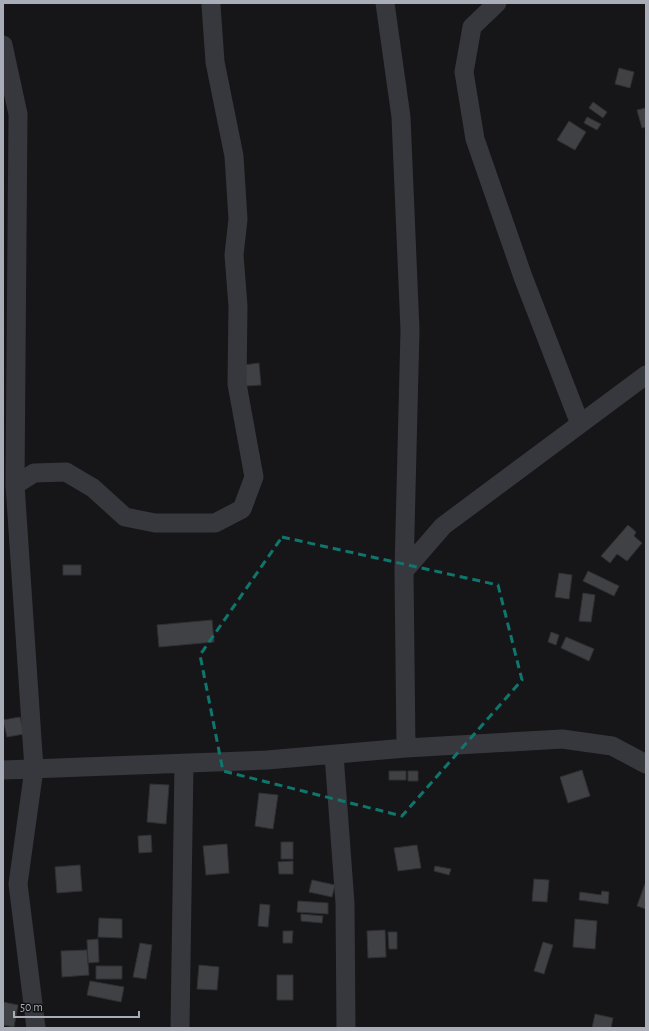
<svg xmlns="http://www.w3.org/2000/svg" width="649" height="1031" viewBox="0 0 649 1031" font-family="'Alegreya Sans',sans-serif">
  <style>
    .building { fill: #404145; stroke: #303034 }
    .lines { fill: none; stroke-linecap: round; stroke-linejoin: round }
    .minor { stroke: #37383d; stroke-width: 19 }
    .marked { fill: none; stroke: #0f766e; stroke-width: 3; stroke-dasharray: 8 5; stroke-linejoin: round }
  </style>
  <rect width="100%" height="100%" fill="#161618"/>
  <path class="building" d="M 619,68 L 634,72 L 630,88 L 615,84 Z
    M 593,102 L 607,112 L 603,118 L 589,108 Z
    M 646,108 L 646,127 L 642,128 L 637,110 Z
    M 587,117 L 601,124 L 597,130 L 584,123 Z
    M 569,121 L 586,132 L 575,150 L 557,140 Z
    M 259,363 L 261,385 L 246,386 L 244,365 Z
    M 628,525 L 636,532 L 634,536 L 642,543 L 627,561 L 617,554 L 610,563 L 601,556 Z
    M 63,565 L 81,565 L 81,575 L 63,575 Z
    M 588,571 L 619,586 L 614,596 L 583,581 Z
    M 559,573 L 572,575 L 569,599 L 555,597 Z
    M 583,593 L 595,595 L 591,622 L 579,621 Z
    M 212,620 L 214,642 L 159,647 L 157,625 Z
    M 551,632 L 559,635 L 556,645 L 548,642 Z
    M 566,637 L 594,649 L 589,661 L 561,648 Z
    M 20,717 L 24,734 L 7,737 L 3,720 Z
    M 582,770 L 590,796 L 568,803 L 560,777 Z
    M 389,771 L 406,771 L 406,780 L 389,780 Z
    M 408,771 L 418,771 L 418,781 L 408,781 Z
    M 150,784 L 169,785 L 166,824 L 147,822 Z
    M 259,793 L 278,795 L 273,829 L 255,826 Z
    M 151,835 L 152,852 L 139,853 L 138,836 Z
    M 281,842 L 293,842 L 293,859 L 281,859 Z
    M 227,844 L 229,873 L 206,875 L 203,846 Z
    M 417,845 L 421,868 L 398,871 L 394,848 Z
    M 293,861 L 293,874 L 279,874 L 278,862 Z
    M 80,865 L 82,891 L 57,893 L 55,867 Z
    M 435,866 L 451,869 L 449,875 L 434,871 Z
    M 534,879 L 549,880 L 547,902 L 532,901 Z
    M 312,880 L 335,885 L 332,897 L 309,892 Z
    M 646,881 L 646,909 L 637,906 Z
    M 602,891 L 609,892 L 608,904 L 579,900 L 580,892 L 601,895 Z
    M 298,901 L 328,903 L 328,914 L 297,912 Z
    M 260,904 L 270,905 L 268,927 L 258,926 Z
    M 301,914 L 323,916 L 322,923 L 301,921 Z
    M 99,918 L 122,919 L 122,938 L 98,937 Z
    M 575,919 L 597,921 L 595,949 L 573,947 Z
    M 385,930 L 386,957 L 368,958 L 367,931 Z
    M 283,931 L 293,931 L 292,943 L 283,943 Z
    M 388,932 L 397,932 L 397,949 L 389,949 Z
    M 98,939 L 99,962 L 88,963 L 87,940 Z
    M 543,942 L 553,945 L 544,974 L 534,971 Z
    M 140,943 L 152,945 L 146,979 L 133,977 Z
    M 87,950 L 89,975 L 62,977 L 61,951 Z
    M 199,965 L 219,967 L 217,990 L 197,989 Z
    M 96,966 L 122,966 L 122,979 L 96,979 Z
    M 277,975 L 293,975 L 293,1000 L 277,1000 Z
    M 90,981 L 124,987 L 121,1002 L 87,995 Z
    M 3,1002 L 18,1005 L 14,1027 L 3,1025 Z
    M 595,1014 L 613,1018 L 611,1028 L 592,1028 Z"/>
  <g class="lines">
    <path class="minor" d="M 385,3 L 401,117 L 410,330 L 404,571 L 406,748
      M 497,3 L 472,27 L 464,72 L 475,139 L 523,277 L 580,424
      M 3,45 L 18,114 L 15,485 L 34,769 L 18,884 L 36,1028
      M 15,485 L 34,473 L 66,472 L 93,488 L 125,517 L 155,523 L 215,523 L 242,509 L 254,477 L 237,384 L 238,306 L 234,255 L 238,219 L 234,156 L 215,62 L 211,5
      M 404,571 L 443,526 L 646,375
      M 334,755 L 345,903 L 346,1028
      M 3,770 L 267,760 L 406,748 L 562,739 L 612,746 L 646,764
      M 180,1028 L 184,763"/>
  </g>
  <path class="marked" d="M 282,537 L 498,585 L 522,680 L 402,816 L 223,771 L 200,655 Z"/>
  <rect width="649" height="1031" fill="none" stroke="#a8adb8" stroke-width="8"/>
  <path d="M14 1011v6h125v-6" fill="none" stroke="#a8adb8" stroke-width="2"/>
  <text x="20" y="1011" font-size="12" fill="#a8adb8" stroke="#111113" stroke-width="3" paint-order="stroke">50 m</text>
</svg>
